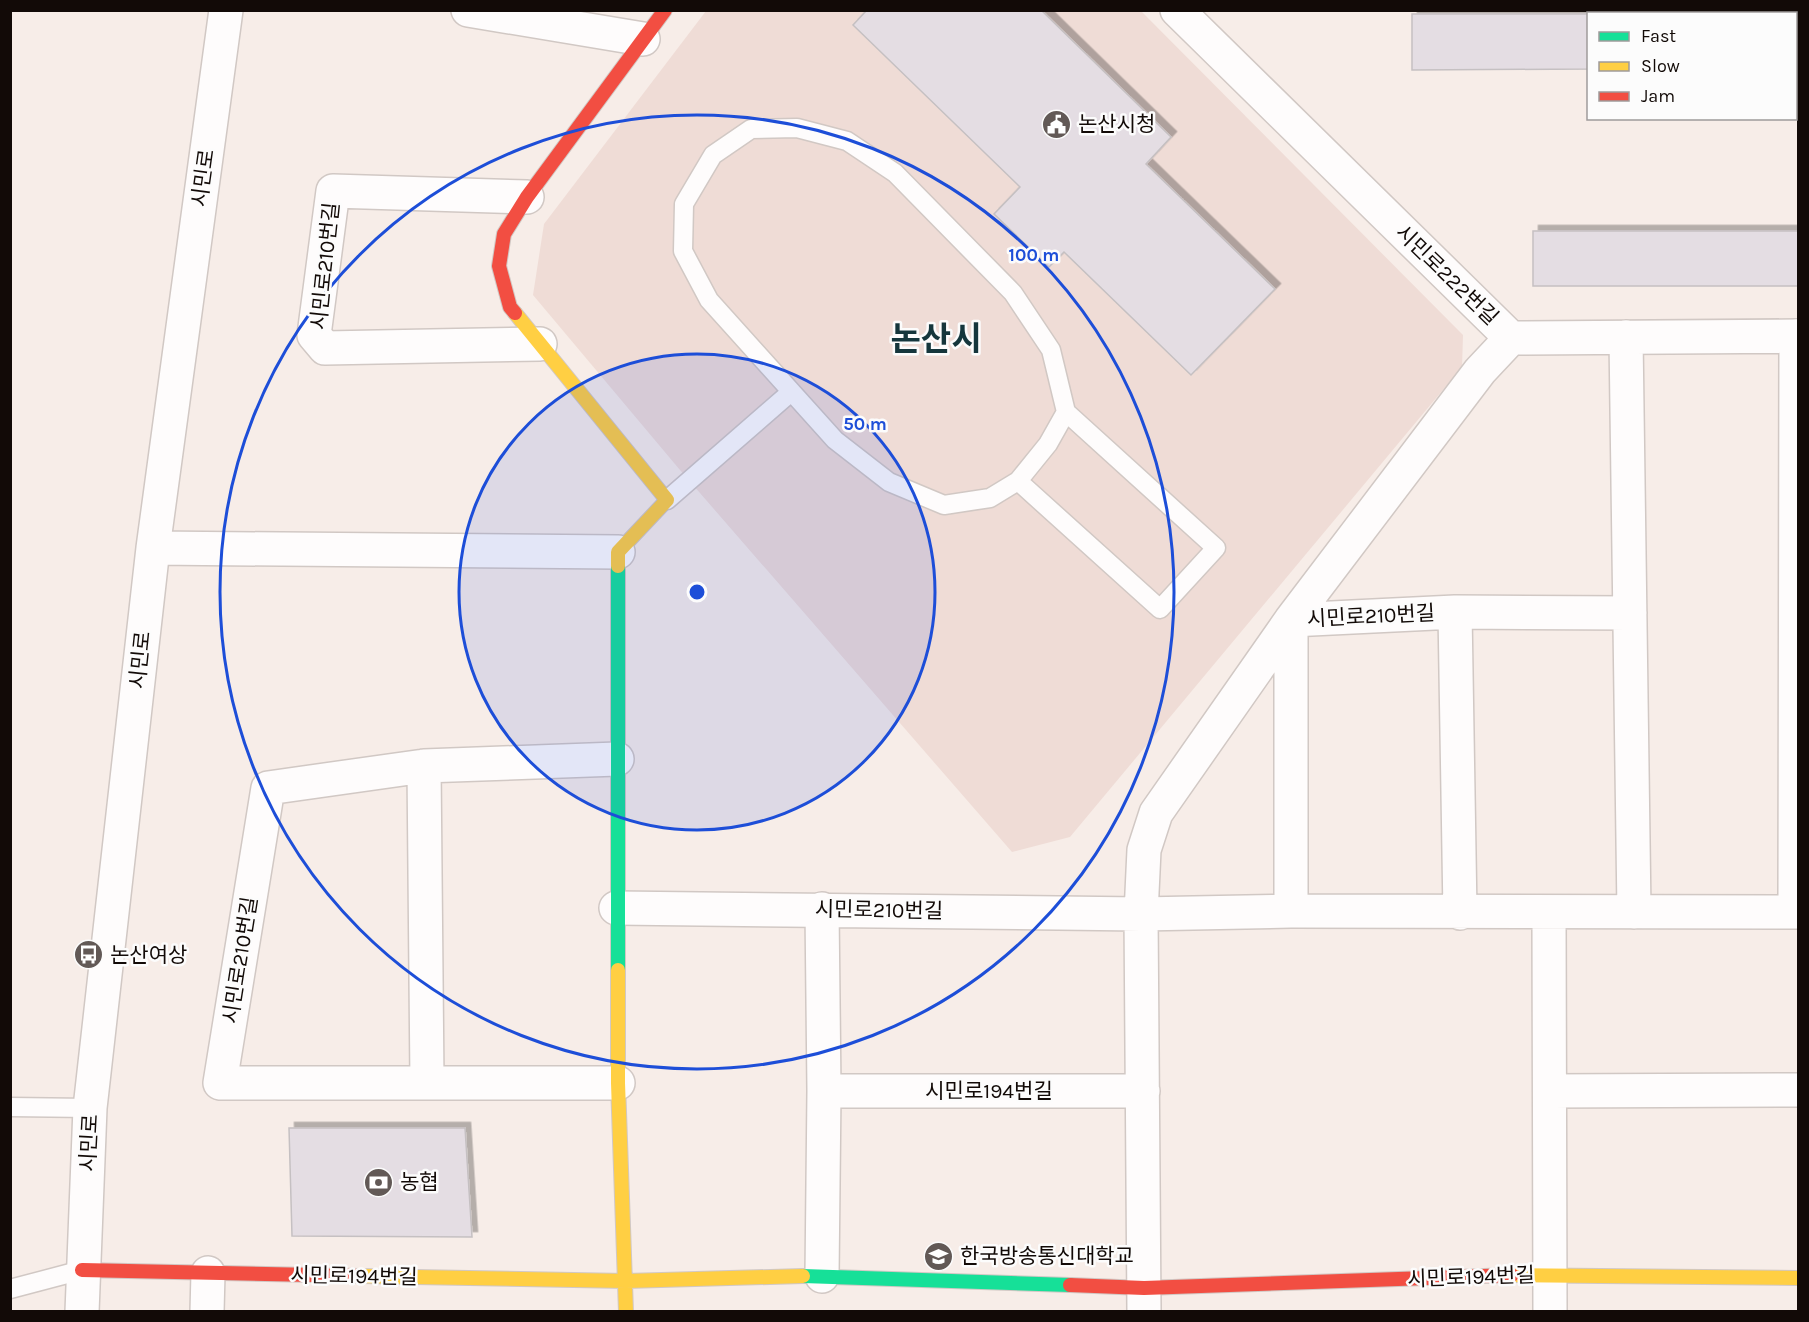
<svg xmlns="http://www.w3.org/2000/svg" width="1809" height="1322" viewBox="0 0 1809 1322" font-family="Karla,'Noto Sans KR',sans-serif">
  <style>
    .commercial { fill: #efdcd6 }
    .building { fill: #e4dde3; stroke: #c5c0c2; stroke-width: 1.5; filter: url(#shadow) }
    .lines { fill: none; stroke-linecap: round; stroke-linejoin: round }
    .lane-casing { stroke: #d1c8c4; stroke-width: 21 }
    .street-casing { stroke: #d1c8c4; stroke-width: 36 }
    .fast-casing { stroke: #d1c8c4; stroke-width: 16 }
    .slow-casing { stroke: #d1c8c4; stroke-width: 16 }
    .jam-casing { stroke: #d1c8c4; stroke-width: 16 }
    .lane { stroke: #fefcfc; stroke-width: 18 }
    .street { stroke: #fefcfc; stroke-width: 33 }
    .fast { stroke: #16e098; stroke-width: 14 }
    .slow { stroke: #ffcf43; stroke-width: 14 }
    .jam { stroke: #f24e42; stroke-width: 14 }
    .ring { fill: none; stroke: #1d4ed8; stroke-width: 3 }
    .labels { text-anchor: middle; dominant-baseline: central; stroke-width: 5; stroke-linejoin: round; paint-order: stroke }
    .poi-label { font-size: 21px; fill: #120a07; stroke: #fcfcfc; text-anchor: start }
    .street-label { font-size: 21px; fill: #120a07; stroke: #fcfcfc }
    .town-label { font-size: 33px; font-weight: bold; fill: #15363c; stroke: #fcfcfc }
    .centre { fill: #1d4ed8; stroke: #fcfcfc; stroke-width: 3 }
    .ring-label { font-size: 18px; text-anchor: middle; font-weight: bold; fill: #1d4ed8; stroke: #fcfcfc; stroke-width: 5; stroke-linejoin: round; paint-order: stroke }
  </style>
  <defs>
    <filter id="shadow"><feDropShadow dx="5.5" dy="-5.5" stdDeviation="0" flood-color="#0004"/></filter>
  </defs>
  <rect width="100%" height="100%" fill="#f7ede8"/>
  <path class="commercial" d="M 706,11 L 1141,11 L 1463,335 L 1462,367 L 1070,837 L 1012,852 L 680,470 L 533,295 L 544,224 Z"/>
  <path class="building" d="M 867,10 L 1041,10 L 1171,137 L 1146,164 L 1275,289 L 1191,375 L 1064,252 L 1049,267 L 994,214 L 1020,187 L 853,25 Z
    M 1766,10 L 1798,10 L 1798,63 L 1796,63 L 1796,14 L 1766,14 Z
    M 1412,14 L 1588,14 L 1588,69 L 1412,70 Z
    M 1533,231 L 1798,231 L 1798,286 L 1533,286 Z
    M 289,1128 L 465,1128 L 472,1237 L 292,1236 Z"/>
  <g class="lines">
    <defs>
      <path id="lane" d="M 797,128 L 847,141 L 895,173 L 1013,293 L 1051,350 L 1066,412 L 1048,444 L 1018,481 L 990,498 L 944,505 L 889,482 L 835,440 L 709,300 L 683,251 L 684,204 L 713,155 L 751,129 Z
        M 1018,481 L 1160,609 L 1216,548 L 1066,412
        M 667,500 L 791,392
        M 10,1107 L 90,1108
        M 10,1289 L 82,1270"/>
      <path id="street" d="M 468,10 L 643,39
        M 1177,10 L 1511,338 L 1798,336
        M 527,197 L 333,191 L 314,335 L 325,348 L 540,344
        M 1626,337 L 1634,912
        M 153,548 L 618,552
        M 1455,612 L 1460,913
        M 617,759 L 424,766 L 268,788 L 220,1083 L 618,1083
        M 424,766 L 427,1082
        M 616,908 L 1141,914 L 1291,911 L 1798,912
        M 822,909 L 824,1091
        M 1291,911 L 1291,620 L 1455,612 L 1630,613
        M 1549,912 L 1550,1312
        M 1795,912 L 1796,336
        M 1550,1091 L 1798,1090
        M 822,1276 L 824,1091 L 1143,1091
        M 82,1312 L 90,1108 L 153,548 L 226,10
        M 207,1312 L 208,1273
        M 1144,1312 L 1141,914 L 1144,850 L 1156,813 L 1291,620 L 1480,371 L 1511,338"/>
      <path id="fast" d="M 618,566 L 618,970
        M 803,1276 L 1070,1285"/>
      <path id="slow" d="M 515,313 L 667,500 L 618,552 L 618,566
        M 618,970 L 618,1083 L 626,1312
        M 1512,1275 L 1798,1278
        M 360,1276 L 626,1281 L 803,1276"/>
      <path id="jam" d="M 515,313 L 510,307 L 499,266 L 504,234 L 527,197 L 665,10
        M 82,1270 L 360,1276
        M 1070,1285 L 1144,1288 L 1512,1275"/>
    </defs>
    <use href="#lane" class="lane-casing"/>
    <use href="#street" class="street-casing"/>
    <use href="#fast" class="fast-casing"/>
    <use href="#slow" class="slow-casing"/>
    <use href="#jam" class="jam-casing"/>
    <use href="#lane" class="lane"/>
    <use href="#street" class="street"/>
    <use href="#fast" class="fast"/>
    <use href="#slow" class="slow"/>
    <use href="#jam" class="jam"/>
  </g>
  <circle cx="697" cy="592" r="238" fill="#1d4ed8" fill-opacity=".12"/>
  <g class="ring">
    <circle cx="697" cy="592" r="238"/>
    <circle cx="697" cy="592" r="477"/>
  </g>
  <defs>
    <symbol id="civic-disc" viewBox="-11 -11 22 22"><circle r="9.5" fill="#625956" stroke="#fcfcfc"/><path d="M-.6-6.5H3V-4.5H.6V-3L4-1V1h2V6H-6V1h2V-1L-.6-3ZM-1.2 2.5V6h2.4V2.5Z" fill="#fff"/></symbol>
    <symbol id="bus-disc" viewBox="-11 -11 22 22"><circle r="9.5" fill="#625956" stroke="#fcfcfc"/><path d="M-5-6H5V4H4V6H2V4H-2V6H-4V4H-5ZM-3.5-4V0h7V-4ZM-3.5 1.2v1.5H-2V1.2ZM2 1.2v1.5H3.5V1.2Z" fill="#fff"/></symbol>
    <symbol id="bank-disc" viewBox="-11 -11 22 22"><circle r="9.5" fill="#625956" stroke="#fcfcfc"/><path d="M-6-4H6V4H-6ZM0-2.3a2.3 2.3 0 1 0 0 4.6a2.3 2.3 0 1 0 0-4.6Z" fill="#fff"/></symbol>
    <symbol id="university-disc" viewBox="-11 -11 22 22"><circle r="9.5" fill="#625956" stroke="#fcfcfc"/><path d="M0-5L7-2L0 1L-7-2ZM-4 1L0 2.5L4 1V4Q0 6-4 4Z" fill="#fff"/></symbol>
  </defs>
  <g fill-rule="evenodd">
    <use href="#civic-disc" x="1040" y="108" width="33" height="33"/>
    <use href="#bus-disc" x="72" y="938" width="33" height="33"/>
    <use href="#bank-disc" x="362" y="1166" width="33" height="33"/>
    <use href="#university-disc" x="922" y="1240" width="33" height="33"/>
  </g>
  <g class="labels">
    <g class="poi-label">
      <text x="1078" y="124">논산시청</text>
      <text x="110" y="955">논산여상</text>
      <text x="400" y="1182">농협</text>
      <text x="960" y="1256">한국방송통신대학교</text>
    </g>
    <g class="street-label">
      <text transform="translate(203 178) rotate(-82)">시민로</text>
      <text transform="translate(325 266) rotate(-84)">시민로210번길</text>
      <text transform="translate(1447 275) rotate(44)">시민로222번길</text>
      <text transform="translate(1371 616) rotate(-3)">시민로210번길</text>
      <text transform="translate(140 660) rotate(-84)">시민로</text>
      <text transform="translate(879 910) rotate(1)">시민로210번길</text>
      <text transform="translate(240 960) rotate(-81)">시민로210번길</text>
      <text x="989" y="1091">시민로194번길</text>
      <text transform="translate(89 1143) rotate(-87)">시민로</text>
      <text transform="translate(354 1276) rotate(1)">시민로194번길</text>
      <text transform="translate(1471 1277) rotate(-2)">시민로194번길</text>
    </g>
    <g class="town-label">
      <text x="936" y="339">논산시</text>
    </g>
  </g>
  <circle cx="697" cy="592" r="9" class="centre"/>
  <g class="ring-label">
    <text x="1034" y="261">100 m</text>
    <text x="865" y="430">50 m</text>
  </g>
  <rect width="1809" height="1322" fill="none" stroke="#120a07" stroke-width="24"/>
  <rect x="1587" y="12" width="210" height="108" fill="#fcfcfc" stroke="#9e9b9a" stroke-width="1.5"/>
  <rect x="1599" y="32" width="30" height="9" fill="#16e098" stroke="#9e9b9a" stroke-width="1.5"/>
  <text x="1641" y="42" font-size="18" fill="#120a07">Fast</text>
  <rect x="1599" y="62" width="30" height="9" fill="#ffcf43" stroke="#9e9b9a" stroke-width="1.5"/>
  <text x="1641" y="72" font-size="18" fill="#120a07">Slow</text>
  <rect x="1599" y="92" width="30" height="9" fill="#f24e42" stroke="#9e9b9a" stroke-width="1.5"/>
  <text x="1641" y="102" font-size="18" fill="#120a07">Jam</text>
</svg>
